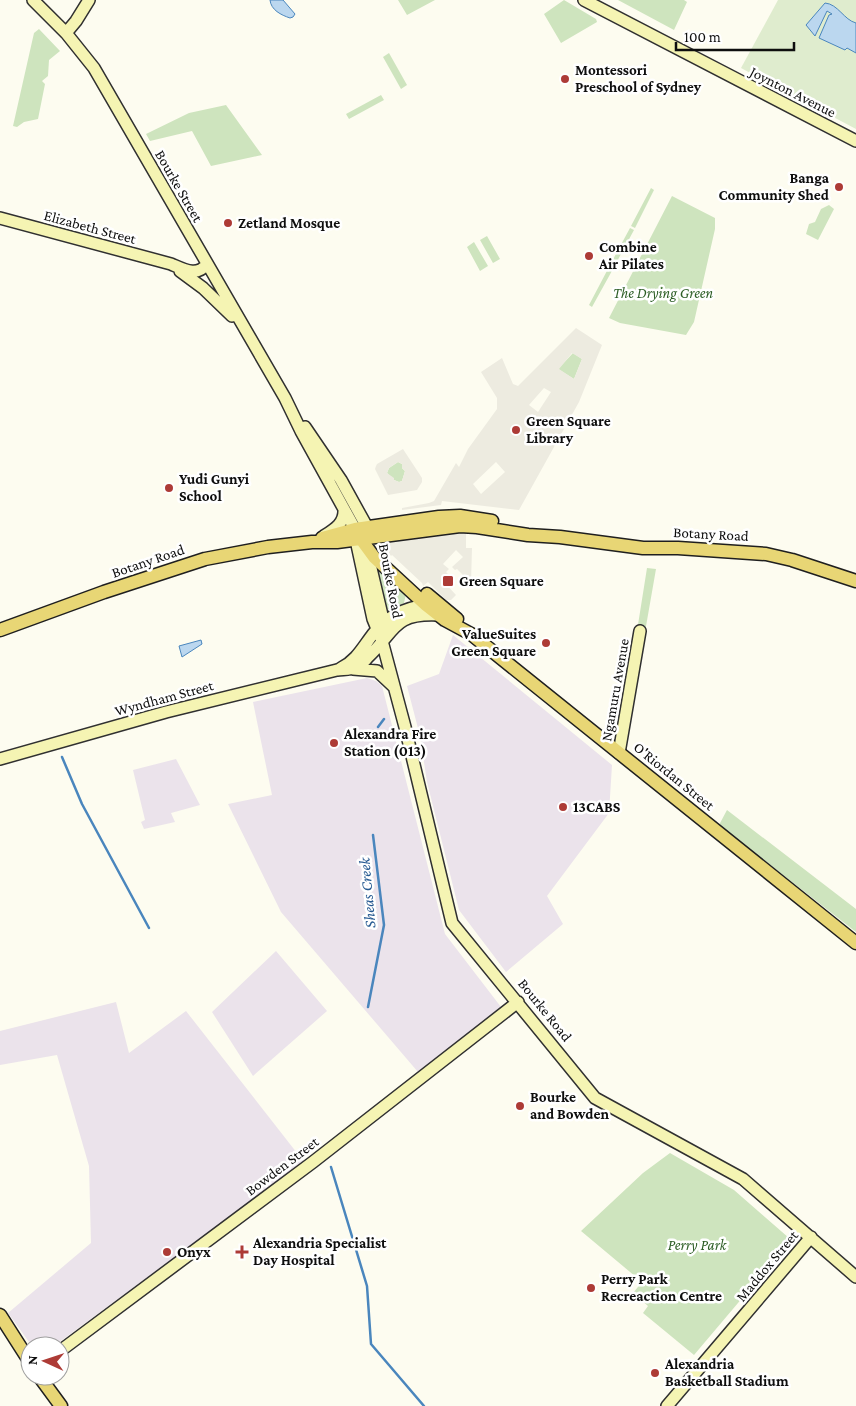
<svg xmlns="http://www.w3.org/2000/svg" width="856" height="1406" viewBox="0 0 856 1406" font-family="'Crimson Pro',serif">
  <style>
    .industrial { fill: #ebe3eb }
    .green { fill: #cee4be }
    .pitch { fill: #dfecce }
    .plaza { fill: #edebe0; fill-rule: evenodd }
    .water { fill: #bbd7ef; stroke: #4a86bd }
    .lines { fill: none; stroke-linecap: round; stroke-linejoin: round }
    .stream { stroke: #4a86bd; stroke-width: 2.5 }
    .secondary-casing { stroke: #303030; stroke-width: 14 }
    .primary-casing { stroke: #1f1f1f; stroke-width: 15 }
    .secondary { stroke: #f5f4b3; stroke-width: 11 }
    .primary { stroke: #e8d675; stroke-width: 12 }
    .poi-dot { fill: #ad3b36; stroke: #fff; stroke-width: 2 }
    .labels { text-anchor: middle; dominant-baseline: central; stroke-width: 5; stroke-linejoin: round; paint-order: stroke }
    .poi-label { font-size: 15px; font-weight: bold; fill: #0e0e0e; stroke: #fff; text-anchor: start }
    .street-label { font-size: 15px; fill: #0e0e0e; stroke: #fff }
    .park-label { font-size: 15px; font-style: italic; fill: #2d5e26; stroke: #fff }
    .water-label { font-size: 16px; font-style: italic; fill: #265991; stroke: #fff }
  </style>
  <rect width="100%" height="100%" fill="#fdfcf0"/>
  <path class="industrial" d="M 453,635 L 612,765 L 609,813 L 547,896 L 563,924 L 506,972 L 459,910 L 427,782 L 420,736 L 407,686 L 439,674 Z
    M 367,678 L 376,681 L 382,686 L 445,934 L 501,1007 L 418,1072 L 281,912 L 228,804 L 272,795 L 253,702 Z
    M 176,759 L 200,805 L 171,813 L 175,822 L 144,829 L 141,822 L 145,820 L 133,770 Z
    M 276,951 L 327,1011 L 253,1076 L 212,1012 Z
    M 116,1002 L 129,1053 L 186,1011 L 304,1162 L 54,1346 L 32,1346 L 8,1313 L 91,1243 L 89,1166 L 57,1055 L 0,1065 L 0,1031 Z"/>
  <path class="green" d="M 398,0 L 435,0 L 407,15 Z
    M 564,0 L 596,19 L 597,22 L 561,43 L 544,14 Z
    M 618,0 L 684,0 L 687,2 L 674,30 Z
    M 39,29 L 60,51 L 49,60 L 48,76 L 42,81 L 45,84 L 38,119 L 24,122 L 17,127 L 13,126 L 34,33 Z
    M 389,53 L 407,85 L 401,89 L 383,57 Z
    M 381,95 L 384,100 L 349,119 L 346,114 Z
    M 226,105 L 262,155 L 211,166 L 192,131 L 150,141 L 146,134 L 189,113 Z
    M 651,188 L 654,190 L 635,228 L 631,226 Z
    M 672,196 L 715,218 L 715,229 L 694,322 L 686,335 L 620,323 L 609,318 Z
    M 829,205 L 834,209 L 818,240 L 806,234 L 809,224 L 815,222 L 821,209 Z
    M 630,228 L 634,230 L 614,267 L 610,265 Z
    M 487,236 L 500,259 L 493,263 L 480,240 Z
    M 474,242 L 488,266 L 480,271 L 467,247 Z
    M 609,267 L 613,269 L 592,307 L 589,305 Z
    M 573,353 L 582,359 L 574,379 L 558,369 Z
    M 398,462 L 402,464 L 402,468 L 405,471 L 402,481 L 399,482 L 394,480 L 387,473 L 389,468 Z
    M 647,568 L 656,569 L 645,632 L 637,631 Z
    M 378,569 L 406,594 L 404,603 L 390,610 L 386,608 L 377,570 Z
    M 727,810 L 856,909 L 856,932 L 719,825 Z
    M 670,1153 L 734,1190 L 789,1238 L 787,1245 L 694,1355 L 643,1313 L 648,1306 L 633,1293 L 642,1282 L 581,1231 L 643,1173 Z"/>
  <path class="pitch" d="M 778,0 L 856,0 L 856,129 L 741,68 Z"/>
  <path class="plaza" d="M 576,328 L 602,345 L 579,402 L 519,510 L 442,501 L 441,505 L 402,510 L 402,508 L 429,503 L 434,501 L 456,463 L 459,467 L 468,449 L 497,409 L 497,398 L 481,372 L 502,358 L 513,384 L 518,386 ZM 572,353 L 582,359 L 574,379 L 559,369 ZM 544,388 L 551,392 L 538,412 L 529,405 ZM 496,462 L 505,472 L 481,494 L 473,484 Z
    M 403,449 L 422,478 L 422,482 L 417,490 L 388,495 L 375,469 L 376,466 L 377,464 ZM 398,462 L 402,464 L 402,468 L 405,471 L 402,481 L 399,482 L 394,480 L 394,478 L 387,473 L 389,468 Z
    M 466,530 L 466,548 L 472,548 L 471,583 L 457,569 L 455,570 L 452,567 L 463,557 L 456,550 L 443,564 L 449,569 L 446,572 L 449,575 L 444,579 L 445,581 L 444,582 L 456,595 L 451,600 L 446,600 L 428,582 L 423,586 L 422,583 L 392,555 L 391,556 L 385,547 L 386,542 Z"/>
  <path class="water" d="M 270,0 L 283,0 L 295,14 L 293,17 L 290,18 C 281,15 271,10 270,0 Z
    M 825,3 C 838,4 844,20 856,23 L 856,53 L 847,48 L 845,50 L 819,38 L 829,15 L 832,14 L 827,11 L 815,36 L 806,25 Z
    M 201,640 L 202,644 L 182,657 L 179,646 Z"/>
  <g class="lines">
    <path class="stream" d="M 378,727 L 384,719
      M 62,757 L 82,804 L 149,928
      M 368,1007 L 384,925 L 373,835
      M 331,1167 L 367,1286 L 371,1344 L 424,1406"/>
    <defs>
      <path id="secondary" d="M 33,0 L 66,33 L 94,68 L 285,398 L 301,431 L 355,529
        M 584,0 L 856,141
        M 66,33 L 76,21 L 89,0
        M 0,218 L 171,264 C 185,270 197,277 207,264
        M 180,271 L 203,288 L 232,316
        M 305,427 L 341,480 L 367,527
        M 324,536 C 335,529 345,523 344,509
        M 356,540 L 373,619 L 382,641 L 405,727 L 452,923 L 595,1098 L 743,1179 L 856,1277
        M 366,547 L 382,615 L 383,629
        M 341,668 C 356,661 363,647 373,634 C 386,617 405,608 426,605
        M 353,669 L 377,671 L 393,686
        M 619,753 L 640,631
        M 0,759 L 166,712 L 337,670 C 343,669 350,670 356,667 C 361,665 365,661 368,657 C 396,631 392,613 438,615
        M 60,1351 L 313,1162 L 518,1002
        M 667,1406 L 811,1237"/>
      <path id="primary" d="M 355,529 L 363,542 L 374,557 L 426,605 L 445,620 L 471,634 L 856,943
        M 322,538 L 355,529 L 439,517 L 460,516 L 492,521
        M 427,594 L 457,619
        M 0,630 L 104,592 L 205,559 L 268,547 L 312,542 L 337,542 L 460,526 L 477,527 L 528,535 L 560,537 L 643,548 L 678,548 L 766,554 L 792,560 L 856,581
        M 0,1315 L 30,1362
        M 39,1376 L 61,1406"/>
    </defs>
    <use href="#secondary" class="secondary-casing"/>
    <use href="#primary" class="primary-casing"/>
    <use href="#secondary" class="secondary"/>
    <use href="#primary" class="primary"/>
  </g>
  <g class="poi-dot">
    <circle cx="565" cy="79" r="5"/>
    <circle cx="839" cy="187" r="5"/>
    <circle cx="228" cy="223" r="5"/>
    <circle cx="589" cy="256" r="5"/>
    <circle cx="516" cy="430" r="5"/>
    <circle cx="169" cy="488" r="5"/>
    <rect x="442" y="575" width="12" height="12" rx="2.5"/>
    <circle cx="546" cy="643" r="5"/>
    <circle cx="334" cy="743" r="5"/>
    <circle cx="563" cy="807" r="5"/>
    <circle cx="520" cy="1106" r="5"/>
    <circle cx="167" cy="1252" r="5"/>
    <path d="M239.5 1244.5h5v5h5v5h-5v5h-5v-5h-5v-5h5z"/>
    <circle cx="591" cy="1288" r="5"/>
    <circle cx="655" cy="1373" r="5"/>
  </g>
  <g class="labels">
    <g class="poi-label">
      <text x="575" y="70">Montessori<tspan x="575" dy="17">Preschool of Sydney</tspan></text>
      <text x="829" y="178" text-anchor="end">Banga<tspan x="829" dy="17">Community Shed</tspan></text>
      <text x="238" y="223">Zetland Mosque</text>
      <text x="599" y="247">Combine<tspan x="599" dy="17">Air Pilates</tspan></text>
      <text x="526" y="421">Green Square<tspan x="526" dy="17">Library</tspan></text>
      <text x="179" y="479">Yudi Gunyi<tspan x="179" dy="17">School</tspan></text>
      <text x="459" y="581">Green Square</text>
      <text x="536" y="634" text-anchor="end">ValueSuites<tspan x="536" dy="17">Green Square</tspan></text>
      <text x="344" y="734">Alexandra Fire<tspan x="344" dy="17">Station (013)</tspan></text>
      <text x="573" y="807">13CABS</text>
      <text x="530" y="1097">Bourke<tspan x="530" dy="17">and Bowden</tspan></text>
      <text x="253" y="1243">Alexandria Specialist<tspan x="253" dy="17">Day Hospital</tspan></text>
      <text x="177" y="1252">Onyx</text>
      <text x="601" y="1279">Perry Park<tspan x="601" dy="17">Recreaction Centre</tspan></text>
      <text x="665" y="1364">Alexandria<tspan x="665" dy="17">Basketball Stadium</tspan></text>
    </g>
    <g class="street-label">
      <text transform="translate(793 92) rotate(27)">Joynton Avenue</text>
      <text transform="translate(179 186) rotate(60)">Bourke Street</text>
      <text transform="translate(90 227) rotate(15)">Elizabeth Street</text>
      <text transform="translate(711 534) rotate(3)">Botany Road</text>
      <text transform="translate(148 561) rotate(-19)">Botany Road</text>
      <text transform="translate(391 581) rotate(79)">Bourke Road</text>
      <text transform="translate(615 690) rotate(-80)">Ngamuru Avenue</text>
      <text transform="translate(164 698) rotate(-15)">Wyndham Street</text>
      <text transform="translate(674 776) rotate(39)">O'Riordan Street</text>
      <text transform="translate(545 1010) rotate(51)">Bourke Road</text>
      <text transform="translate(282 1166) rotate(-37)">Bowden Street</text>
      <text transform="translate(767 1266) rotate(-50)">Maddox Street</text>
    </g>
    <g class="park-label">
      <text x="663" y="293">The Drying Green</text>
      <text x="697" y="1245">Perry Park</text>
    </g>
    <g class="water-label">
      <text transform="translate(367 893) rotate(-95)">Sheas Creek</text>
    </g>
  </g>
  <g transform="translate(45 1361) rotate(273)"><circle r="24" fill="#ffffff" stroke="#9f9f9f"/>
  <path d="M0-4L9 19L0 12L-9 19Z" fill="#ad3b36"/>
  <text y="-8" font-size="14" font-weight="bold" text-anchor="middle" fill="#0e0e0e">N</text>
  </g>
  <path d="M676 42v8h118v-8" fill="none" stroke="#0e0e0e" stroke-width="2.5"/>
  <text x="684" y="42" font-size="15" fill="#0e0e0e" stroke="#ffffff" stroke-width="4" paint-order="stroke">100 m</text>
</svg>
